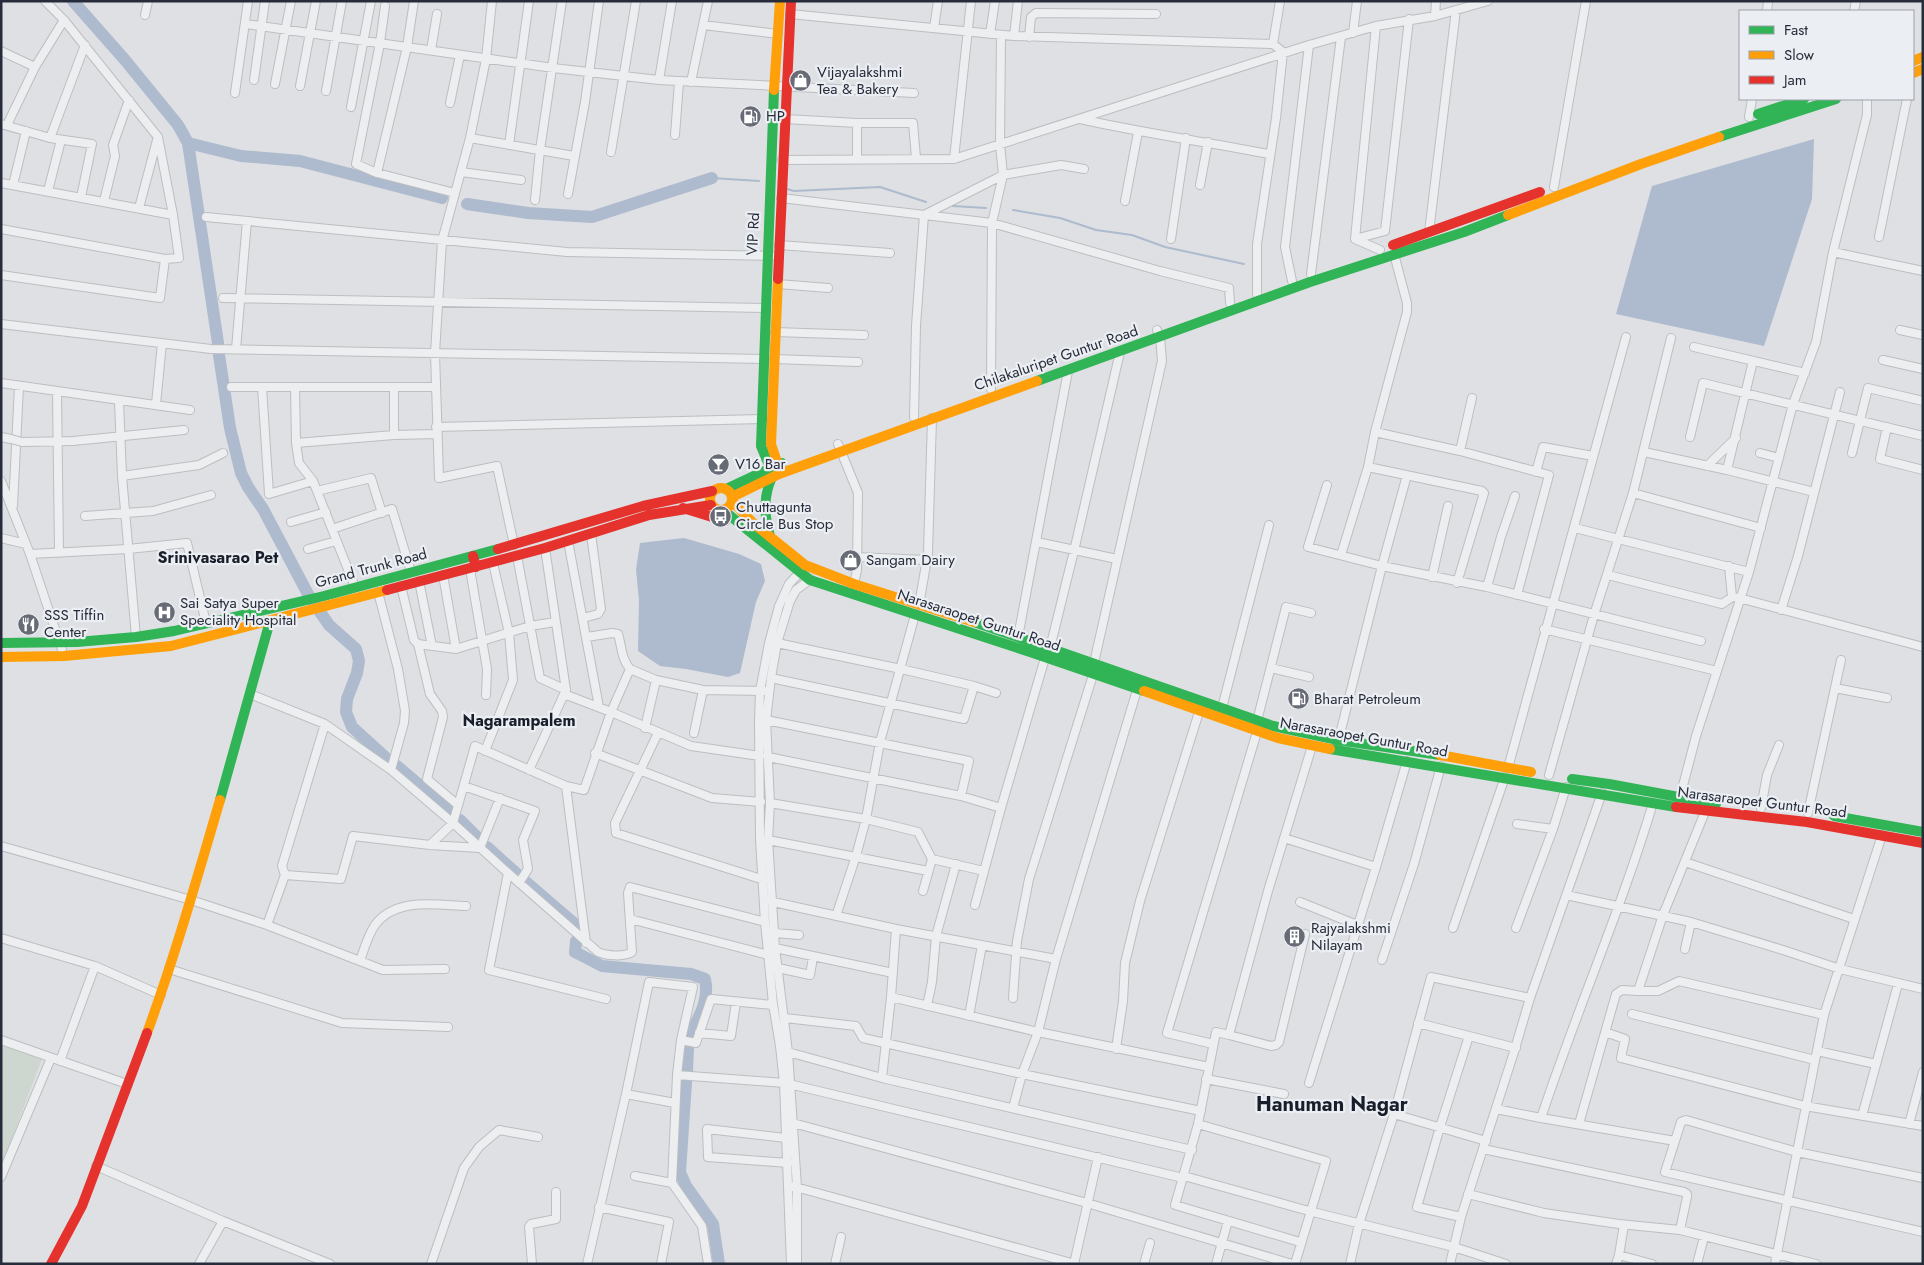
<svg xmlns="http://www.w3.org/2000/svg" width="1924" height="1265" viewBox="0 0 1924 1265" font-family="Jost,sans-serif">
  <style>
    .green { fill: #ced7cf }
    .water { fill: #aebacd }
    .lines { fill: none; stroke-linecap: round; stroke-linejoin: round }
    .stream { stroke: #aebacd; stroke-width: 2 }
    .river { stroke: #aebacd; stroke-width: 12 }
    .street-casing { stroke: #bcbec1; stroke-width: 10 }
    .street { stroke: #edeef0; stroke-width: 8 }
    .fast { stroke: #30b455; stroke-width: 10 }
    .slow { stroke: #ff9f0a; stroke-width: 10 }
    .jam { stroke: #e5322d; stroke-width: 10 }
    .street-bridge-casing { stroke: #bcbec1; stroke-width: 10; stroke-linecap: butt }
    .street-bridge { stroke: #edeef0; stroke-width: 8 }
    .labels { text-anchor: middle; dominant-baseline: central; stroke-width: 4.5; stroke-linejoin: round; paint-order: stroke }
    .poi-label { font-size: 15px; fill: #272c3a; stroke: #ebeef3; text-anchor: start }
    .street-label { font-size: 15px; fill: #272c3a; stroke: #ebeef3 }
    .neighbourhood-label { font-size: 16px; font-weight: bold; fill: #191e2b; stroke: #ebeef3 }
    .district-label { font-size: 20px; font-weight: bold; fill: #191e2b; stroke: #ebeef3 }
  </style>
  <rect width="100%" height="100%" fill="#dee0e3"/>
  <path class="green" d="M 1,1044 L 42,1059 L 1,1167 Z"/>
  <path class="water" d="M 1814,139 L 1812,199 L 1764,346 L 1616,314 L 1652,186 Z
    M 684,538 L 739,554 L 761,564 L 765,581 L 756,602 L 740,673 L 728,677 L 686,669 L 660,666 L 638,651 L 639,600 L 636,570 L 640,543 Z"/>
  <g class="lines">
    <path class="stream" d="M 712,178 L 759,181
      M 787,189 L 794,191 L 880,187 L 926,202
      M 953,206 L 986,208
      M 1013,210 L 1060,218 L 1096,230 L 1132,235 L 1165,247 L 1244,264"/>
    <path class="river" d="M 73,1 L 125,60 L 178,125 L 188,143 L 218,343
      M 188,143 L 241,156 L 300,161 L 442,198
      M 467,204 L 528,213 L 592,217 L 712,178
      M 219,355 L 230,428 L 241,473 L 248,487 L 263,509 L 309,596 L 329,625 L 356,649 L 359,661 L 357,673 L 347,699 L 346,712 L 352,727 L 385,757
      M 397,766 L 451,812
      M 460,820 L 480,840
      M 487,847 L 517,874
      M 526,882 L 576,925 L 578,930
      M 576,941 L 575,952 L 602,966 L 691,974 L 705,979 C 710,1001 698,1018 689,1037
      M 687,1071 L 688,1047
      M 686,1082 L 680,1172 L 686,1186 L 713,1224 L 719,1264"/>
    <defs>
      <path id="street" d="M 492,1 L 486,59 L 470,138 L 442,241 L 435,353 L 439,478 L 497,466 L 514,545
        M 385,6 L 380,43 L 356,164 L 377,173 L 455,193
        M 1767,11 L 1768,1
        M 1854,11 L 1856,1
        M 790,14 L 1014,36 L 1273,44 L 1283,52 L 1276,118 L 1257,244 L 1257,294
        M 145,15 L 148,1
        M 1435,16 L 1436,1
        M 246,24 L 553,68 L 659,80 L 914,93
        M 703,25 L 778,34
        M 1376,26 L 1355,239 L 1380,250
        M 934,28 L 938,1
        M 1353,33 L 1357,1
        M 990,34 L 995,1
        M 1014,36 L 1018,1
        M 1029,37 L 1031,17 L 1036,13 L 1156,14
        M 1273,44 L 1280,1
        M 431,50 L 437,14
        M 1,51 L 35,67
        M 254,80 L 265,1
        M 659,80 L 672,1
        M 691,82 L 708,1
        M 275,84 L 291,1
        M 300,86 L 316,1
        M 326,91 L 342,1
        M 235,93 L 248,1
        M 450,103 L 460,55
        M 351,107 L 371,1
        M 1749,117 L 1752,99
        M 785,119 L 857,123 L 913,123 L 916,158
        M 1080,119 C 1143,133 1206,142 1269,154
        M 857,123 L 857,159
        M 1,124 L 50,138 L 92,144 L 81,197
        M 7,125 L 35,67 L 64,20
        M 675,135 L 679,82
        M 50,138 L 85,45
        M 470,138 L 574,156
        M 509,145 L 529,1
        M 611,152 L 636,1
        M 954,159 L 971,1
        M 782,160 L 954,159 L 1309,45 L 1376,26 L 1435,16 L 1488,1
        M 461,172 L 521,180
        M 377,173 L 407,47 L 414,1
        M 1,183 L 173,215
        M 13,185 L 26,131
        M 1200,185 L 1208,142
        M 1554,187 L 1586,1
        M 48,191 L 61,140
        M 568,194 L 585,102 L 599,1
        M 781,198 L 992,223 L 1160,271 L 1229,288 L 1230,303
        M 535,200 L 540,150 L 562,1
        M 104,201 L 115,156 L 113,145 L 129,100
        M 1125,201 L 1138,132
        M 139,208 L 157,140
        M 206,217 L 567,252 L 772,256
        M 1,229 L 165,259 L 179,258 L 173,215 L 158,137 L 64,20 L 45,1
        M 1429,232 L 1456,10
        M 1879,237 L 1907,99
        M 1171,239 L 1186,138
        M 1355,239 L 1385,231 L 1409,19
        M 779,245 L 890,253
        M 1833,252 L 1923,271
        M 1311,274 L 1341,37
        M 1,275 L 160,298 L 165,259
        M 1292,281 L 1285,247 L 1309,45
        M 778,284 L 828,288
        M 223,298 L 765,308
        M 1,324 L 211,349 L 764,359
        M 1900,330 L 1923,335
        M 775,332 L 864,335
        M 1694,347 L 1805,373
        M 236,349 L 247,221
        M 774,359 L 858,362
        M 1883,360 L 1923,369
        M 1,383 L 190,410
        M 231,387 L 435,387
        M 262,387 L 269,494 L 313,481
        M 295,387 L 296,443 L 299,463 L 313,481 L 355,587
        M 394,387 L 394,435
        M 991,389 L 992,223 L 1003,175 L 1000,144 L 1001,35
        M 57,392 L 59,553
        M 119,401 L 122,476 L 136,637
        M 156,404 L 162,343
        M 914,417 L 916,326 L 924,215 L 1003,175 L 1061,165 L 1084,169
        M 436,427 L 762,419
        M 1887,427 L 1880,459 L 1923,470
        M 1375,432 L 1460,451 L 1549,475 L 1517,595
        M 1,437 L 11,439
        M 1690,437 L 1703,383 L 1923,436
        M 22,442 L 73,441 L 184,430
        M 296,443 L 394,435 L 437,434
        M 838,444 L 858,493 L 857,570 L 854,584
        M 1460,451 L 1472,398
        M 1644,452 L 1727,470 L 1814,492
        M 1760,453 L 1779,458
        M 1852,453 L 1868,388 L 1923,401
        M 1707,466 L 1736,438
        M 1368,467 L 1482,491 L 1484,493 L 1457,583
        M 1727,470 L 1753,361
        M 1536,472 L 1543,447 L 1593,456
        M 122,476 L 199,465 L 223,453
        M 1,481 L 30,554 L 64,656
        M 1327,485 L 1308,547 L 1382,566 L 1487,587 L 1701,641
        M 317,491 L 371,478 L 382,513
        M 1633,493 L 1761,528
        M 13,506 L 19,386
        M 85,516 L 153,511 L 211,495
        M 291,522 L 326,512
        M 1575,528 L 1749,572
        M 332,529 L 392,509 L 411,572
        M 1,538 L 26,544
        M 568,541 L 599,707
        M 1037,542 L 1117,559
        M 308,549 L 336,541
        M 30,554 L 128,549 L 187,543 L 206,623
        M 1341,555 L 1368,467 L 1375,432 L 1407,312 L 1407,303 L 1394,254
        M 517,556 L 540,678 L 566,690
        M 857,557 L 926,560
        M 1729,566 L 1732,597
        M 470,569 L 487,669 L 486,695
        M 443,575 L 456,649
        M 1608,575 L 1722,604 L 1732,597 L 1739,598 L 1923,647
        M 1432,577 L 1448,506
        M 419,581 L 432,646
        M 401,586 L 414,640 L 418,644
        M 1487,587 L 1501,537 L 1515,496
        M 378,592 L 398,669 L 405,711 L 404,723 L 391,770
        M 919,605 L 928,553 L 932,418
        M 1781,610 L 1798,556 L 1840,392
        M 583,618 L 598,614 L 601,609 L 591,534
        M 1544,629 L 1717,671
        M 587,637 L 612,633 L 618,634 C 622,647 621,658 630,669
        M 1018,637 L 1068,371
        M 777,643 L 901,669 L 974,686
        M 1050,648 L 1074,551 L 1120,352
        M 1094,663 L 1162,361 L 1160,337 L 1157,330
        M 1271,668 L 1309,677
        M 771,678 L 964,719 L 974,686 L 996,693
        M 1835,688 L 1887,698
        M 250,694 L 325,724 L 391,770 L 453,823 L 508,873 L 598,952 C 606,956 625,957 632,952 L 628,893 L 630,887 L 765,922
        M 564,694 L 611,712 L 691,746 L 760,756
        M 1222,708 L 1269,525
        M 766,720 L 969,761 L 961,796
        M 1257,721 L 1286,607 L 1311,613
        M 645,728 L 656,680
        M 658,733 L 615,823 L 616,833 L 764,880
        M 694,733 L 703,690
        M 1338,742 L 1382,566 L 1407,475
        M 485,751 L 513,680 L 509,633 L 493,563
        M 595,753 L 712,798 L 761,802
        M 768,757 L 961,796 L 1001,808
        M 1508,768 L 1626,337
        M 529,770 L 566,690 L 545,548
        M 1549,775 L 1594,615 L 1633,493 L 1671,338
        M 464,786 L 535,811 L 523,840 L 528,869 L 519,883
        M 566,786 L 586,943
        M 1680,797 L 1696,736 L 1749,572 L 1793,404 L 1816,342 L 1833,252 L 1867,115 L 1867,99
        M 770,803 L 866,819 L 918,832 L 932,859 L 923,891
        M 458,805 L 427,779 L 443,717 L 442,711 L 430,694 L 418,644 L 456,649 L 530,626 L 555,622
        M 1761,808 L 1767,775 L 1779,745
        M 1808,813 L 1841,660
        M 1517,824 L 1553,829
        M 1284,838 L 1376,867
        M 768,840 L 928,871
        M 430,845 L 453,823 L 475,746 L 566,786 L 584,790 L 611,712 L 630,669 L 656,680 L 703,690 L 764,691
        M 1,846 L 191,900 L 267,925 L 383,970 L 445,969
        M 932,859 L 984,871
        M 1685,862 L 1854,919
        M 508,873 L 489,970 L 606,999
        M 285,875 L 282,866 L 325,724
        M 1566,895 L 1691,922 L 1783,950 L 1840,969 L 1923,989
        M 769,901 L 896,929 L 1056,959
        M 1300,902 L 1357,925
        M 975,905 L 1001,808 L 1045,658
        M 836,916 L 856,856 L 866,819 L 880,742 L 915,615
        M 630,919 L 768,955
        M 267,925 L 285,875 L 341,879 L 353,836 L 430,845 L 480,848 L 500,798
        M 1453,928 L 1505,777
        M 1516,928 L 1553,829 L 1566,787
        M 775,933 L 799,935
        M 1,938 L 95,966 L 161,995
        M 775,948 L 893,973
        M 1685,949 L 1691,922
        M 1382,960 L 1414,864 L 1441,766
        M 360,961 C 364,949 368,935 375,925 C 396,897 436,905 466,906
        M 778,968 L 810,975 L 813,957
        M 169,969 L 342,1023 L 448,1027
        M 1638,991 L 1658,991 L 1679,981 L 1824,1015
        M 891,997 L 1038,1032 L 1209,1067
        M 1013,998 L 1017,941 L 1029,879 L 1093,675
        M 927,1006 L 932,982 L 936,936 L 956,864
        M 1632,1014 L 1815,1060
        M 969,1016 L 982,945
        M 785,1018 L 856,1026 L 863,1038 L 1022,1074 L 1201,1111
        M 1418,1023 L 1516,1048
        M 1605,1032 L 1625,1039 L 1621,1058 L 1805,1106 L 1923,1126
        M 699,1033 L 731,1036 L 736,1002
        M 1229,1035 L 1271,1046 L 1276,1045 L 1279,1042 L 1305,934
        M 1,1040 L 127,1084
        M 681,1040 L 696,1043 L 711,999 L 773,1005
        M 1213,1044 L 1167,1033 L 1257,732
        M 1116,1049 L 1123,1001 L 1125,963 L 1140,901 L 1199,712
        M 1817,1051 L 1876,1064
        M 788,1052 L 882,1078 L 1192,1150
        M 60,1061 L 95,966
        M 677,1075 L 784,1083
        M 882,1078 L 891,997 L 896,929
        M 1206,1079 L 1284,1094
        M 1309,1083 L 1376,867 L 1407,761
        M 789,1084 L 1183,1178
        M 626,1094 L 675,1103
        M 1013,1108 L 1022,1074 L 1038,1032 L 1056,959 L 1137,690
        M 1496,1109 L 1541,1118 L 1675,1141 L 1665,1172 L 1923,1232
        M 1394,1114 L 1486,1141
        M 1862,1116 L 1898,984
        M 1541,1118 C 1576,1012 1621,910 1653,803
        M 793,1123 L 1087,1203 L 1292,1264
        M 1198,1124 L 1326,1161 L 1295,1264
        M 1579,1124 L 1616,994 L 1622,990 L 1638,991 L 1663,915 L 1705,812
        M 1909,1124 L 1923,1072
        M 786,1138 L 707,1129 L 708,1157 L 788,1163
        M 1675,1141 L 1681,1122 L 1686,1120 L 1797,1152 L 1923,1178
        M 1483,1149 L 1684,1192 L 1687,1194 L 1687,1197 L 1680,1230
        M 96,1166 L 223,1221 L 330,1264
        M 635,1176 L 672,1183
        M 1184,1176 L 1309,1211 L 1454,1247 L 1506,1264
        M 1,1177 L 51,1058
        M 792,1186 L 1075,1264
        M 1468,1194 L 1544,1213 L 1619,1224 L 1680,1230 L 1816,1264
        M 599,1207 L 669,1222 L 661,1264
        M 1461,1217 L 1417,1207 L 1440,1127 L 1469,1036
        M 1300,1242 L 1175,1205 L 1198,1124 L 1216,1032 L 1229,1035 L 1268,891 L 1312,746
        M 1619,1255 L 1624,1225
        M 199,1264 L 223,1221
        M 431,1264 L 464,1168 L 479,1147 L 499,1130 L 538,1137
        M 532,1264 L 529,1227 L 531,1224 L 556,1219 L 556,1192
        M 587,1264 L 626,1094 L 649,982 L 693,987 L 681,1040 L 677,1075 L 672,1183 L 702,1226 L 708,1264
        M 791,1264 L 784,1083 L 780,1046 L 773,1004 L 765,922 L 760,839 L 759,721 L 760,691 L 769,643 L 779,606 L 789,584 L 801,571
        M 797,1264 L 797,1187 L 788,1052 L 775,948 L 768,840 L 770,803 L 766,720 L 771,678 L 777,643 L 790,601 L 796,590 L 811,579
        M 835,1264 L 841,1237
        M 1074,1264 L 1098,1157
        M 1144,1264 L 1150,1243
        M 1216,1264 L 1228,1221
        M 1350,1264 L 1359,1224 L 1394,1114 L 1431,977 L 1530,998
        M 1450,1264 L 1461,1217 L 1514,1052 L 1530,998 L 1602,793
        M 1616,1264 L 1619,1255 L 1652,1264
        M 1697,1264 L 1704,1237
        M 1775,1264 L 1824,1015 L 1882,835"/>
    </defs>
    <use href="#street" class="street-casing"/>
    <use href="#street" class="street"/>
    <path class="fast" d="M 1758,114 L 1804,99
      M 1719,137 L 1836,99
      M 1037,381 L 1310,282 L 1464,232 L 1508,215
      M 772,472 L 761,446 L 774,90
      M 726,489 L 782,463
      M 723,510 L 810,580 L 1030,652 L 1144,691
      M 770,536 C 764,515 763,497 772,477
      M 974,622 L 1273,726 L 1338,740 L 1440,755
      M 1,643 L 77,642 L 136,637 L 174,631 L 324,596 L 498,549
      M 1330,749 L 1676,807
      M 1572,779 L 1609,784 L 1716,804
      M 220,800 L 270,621
      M 1834,816 L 1923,832"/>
    <path class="slow" d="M 1913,61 L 1923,57
      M 1913,73 L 1923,69
      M 774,90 L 780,1
      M 1508,215 L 1641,164 L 1719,137
      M 778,279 L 771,444 L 780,471
      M710 499a11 11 0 1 1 22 0a11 11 0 1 1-22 0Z
      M 732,497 L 779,474 L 1037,381
      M 732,501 L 753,523 L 805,565 L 854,584 L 974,622
      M 1,657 L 64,656 L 171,646 L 387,590
      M 1144,691 L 1278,738 L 1330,749
      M 1440,755 L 1531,772
      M 147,1033 C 175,956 197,878 220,800"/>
    <path class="jam" d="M 1393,245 L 1540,192
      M 778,279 L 791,1
      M 683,508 L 725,521
      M 498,549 L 643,506 L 712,491
      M 473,556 L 476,567
      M 387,590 L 545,548 L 649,515 L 711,505
      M 1676,807 L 1807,822 L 1923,843
      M 51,1264 L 82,1206 L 147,1033"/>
    <defs>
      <path id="street-bridge" d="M 11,439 L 22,442"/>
    </defs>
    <use href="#street-bridge" class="street-bridge-casing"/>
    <use href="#street-bridge" class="street-bridge"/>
  </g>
  <defs>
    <symbol id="shop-disc" viewBox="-11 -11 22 22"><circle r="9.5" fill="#676b75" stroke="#ebeef3"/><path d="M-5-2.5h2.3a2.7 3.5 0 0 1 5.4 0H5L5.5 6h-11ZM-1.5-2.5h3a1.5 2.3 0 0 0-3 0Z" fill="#fff"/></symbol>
    <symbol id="fuel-disc" viewBox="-11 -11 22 22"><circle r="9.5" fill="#676b75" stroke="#ebeef3"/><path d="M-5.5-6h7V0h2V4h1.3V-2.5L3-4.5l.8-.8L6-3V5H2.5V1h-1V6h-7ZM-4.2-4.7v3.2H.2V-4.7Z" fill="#fff"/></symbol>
    <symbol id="bar-disc" viewBox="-11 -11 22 22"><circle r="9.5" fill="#676b75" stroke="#ebeef3"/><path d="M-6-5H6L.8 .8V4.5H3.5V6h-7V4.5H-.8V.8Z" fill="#fff"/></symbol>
    <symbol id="bus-disc" viewBox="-11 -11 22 22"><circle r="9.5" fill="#676b75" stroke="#ebeef3"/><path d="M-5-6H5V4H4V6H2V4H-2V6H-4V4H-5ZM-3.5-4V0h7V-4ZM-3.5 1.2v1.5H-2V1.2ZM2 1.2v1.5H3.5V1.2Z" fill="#fff"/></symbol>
    <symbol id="hospital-disc" viewBox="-11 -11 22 22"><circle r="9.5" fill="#676b75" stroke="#ebeef3"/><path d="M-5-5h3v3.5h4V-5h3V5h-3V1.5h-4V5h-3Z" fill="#fff"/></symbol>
    <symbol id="restaurant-disc" viewBox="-11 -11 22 22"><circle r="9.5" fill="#676b75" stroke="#ebeef3"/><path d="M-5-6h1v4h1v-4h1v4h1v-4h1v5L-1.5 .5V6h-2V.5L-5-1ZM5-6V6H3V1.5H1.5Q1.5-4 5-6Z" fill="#fff"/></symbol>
    <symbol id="building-disc" viewBox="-11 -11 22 22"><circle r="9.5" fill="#676b75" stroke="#ebeef3"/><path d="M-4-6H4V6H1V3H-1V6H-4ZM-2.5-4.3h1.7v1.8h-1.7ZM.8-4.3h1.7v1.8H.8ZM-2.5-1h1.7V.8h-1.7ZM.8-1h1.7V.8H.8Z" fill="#fff"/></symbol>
  </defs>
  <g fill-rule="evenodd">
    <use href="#shop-disc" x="788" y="68" width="25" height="25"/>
    <use href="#fuel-disc" x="738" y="104" width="25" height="25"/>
    <use href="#bar-disc" x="706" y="452" width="25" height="25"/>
    <use href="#bus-disc" x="708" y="504" width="25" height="25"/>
    <use href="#shop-disc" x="838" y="548" width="25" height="25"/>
    <use href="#hospital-disc" x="152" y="600" width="25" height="25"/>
    <use href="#restaurant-disc" x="16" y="612" width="25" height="25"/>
    <use href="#fuel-disc" x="1286" y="686" width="25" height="25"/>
    <use href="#building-disc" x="1282" y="924" width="25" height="25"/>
  </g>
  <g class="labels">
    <g class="poi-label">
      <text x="817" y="72">Vijayalakshmi<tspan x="817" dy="17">Tea &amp; Bakery</tspan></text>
      <text x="766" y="116">HP</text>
      <text x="735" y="464">V16 Bar</text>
      <text x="736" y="507">Chuttagunta<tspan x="736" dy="17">Circle Bus Stop</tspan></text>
      <text x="866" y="560">Sangam Dairy</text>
      <text x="180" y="603">Sai Satya Super<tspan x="180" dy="17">Speciality Hospital</tspan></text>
      <text x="44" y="615">SSS Tiffin<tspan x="44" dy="17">Center</tspan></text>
      <text x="1314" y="699">Bharat Petroleum</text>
      <text x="1311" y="928">Rajyalakshmi<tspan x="1311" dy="17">Nilayam</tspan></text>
    </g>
    <g class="street-label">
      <text transform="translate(753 234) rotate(-87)">VIP Rd</text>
      <text transform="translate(1056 358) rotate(-19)">Chilakaluripet Guntur Road</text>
      <text transform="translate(371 568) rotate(-15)">Grand Trunk Road</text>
      <text transform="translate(979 620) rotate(18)">Narasaraopet Guntur Road</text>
      <text transform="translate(1364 737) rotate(10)">Narasaraopet Guntur Road</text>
      <text transform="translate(1762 802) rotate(7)">Narasaraopet Guntur Road</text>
    </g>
    <g class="neighbourhood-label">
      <text x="218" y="557">Srinivasarao Pet</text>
      <text x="519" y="720">Nagarampalem</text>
    </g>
    <g class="district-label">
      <text x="1332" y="1104">Hanuman Nagar</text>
    </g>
  </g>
  <rect width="1924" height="1265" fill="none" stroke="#272c3a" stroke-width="5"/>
  <rect x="1739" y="10" width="175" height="90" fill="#ebeef3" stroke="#9da0a9"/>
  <rect x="1749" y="26" width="25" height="8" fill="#30b455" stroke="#9da0a9"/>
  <text x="1784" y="35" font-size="15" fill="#272c3a">Fast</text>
  <rect x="1749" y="51" width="25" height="8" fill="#ff9f0a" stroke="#9da0a9"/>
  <text x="1784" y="60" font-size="15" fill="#272c3a">Slow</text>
  <rect x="1749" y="76" width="25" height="8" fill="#e5322d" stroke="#9da0a9"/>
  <text x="1784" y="85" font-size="15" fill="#272c3a">Jam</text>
</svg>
